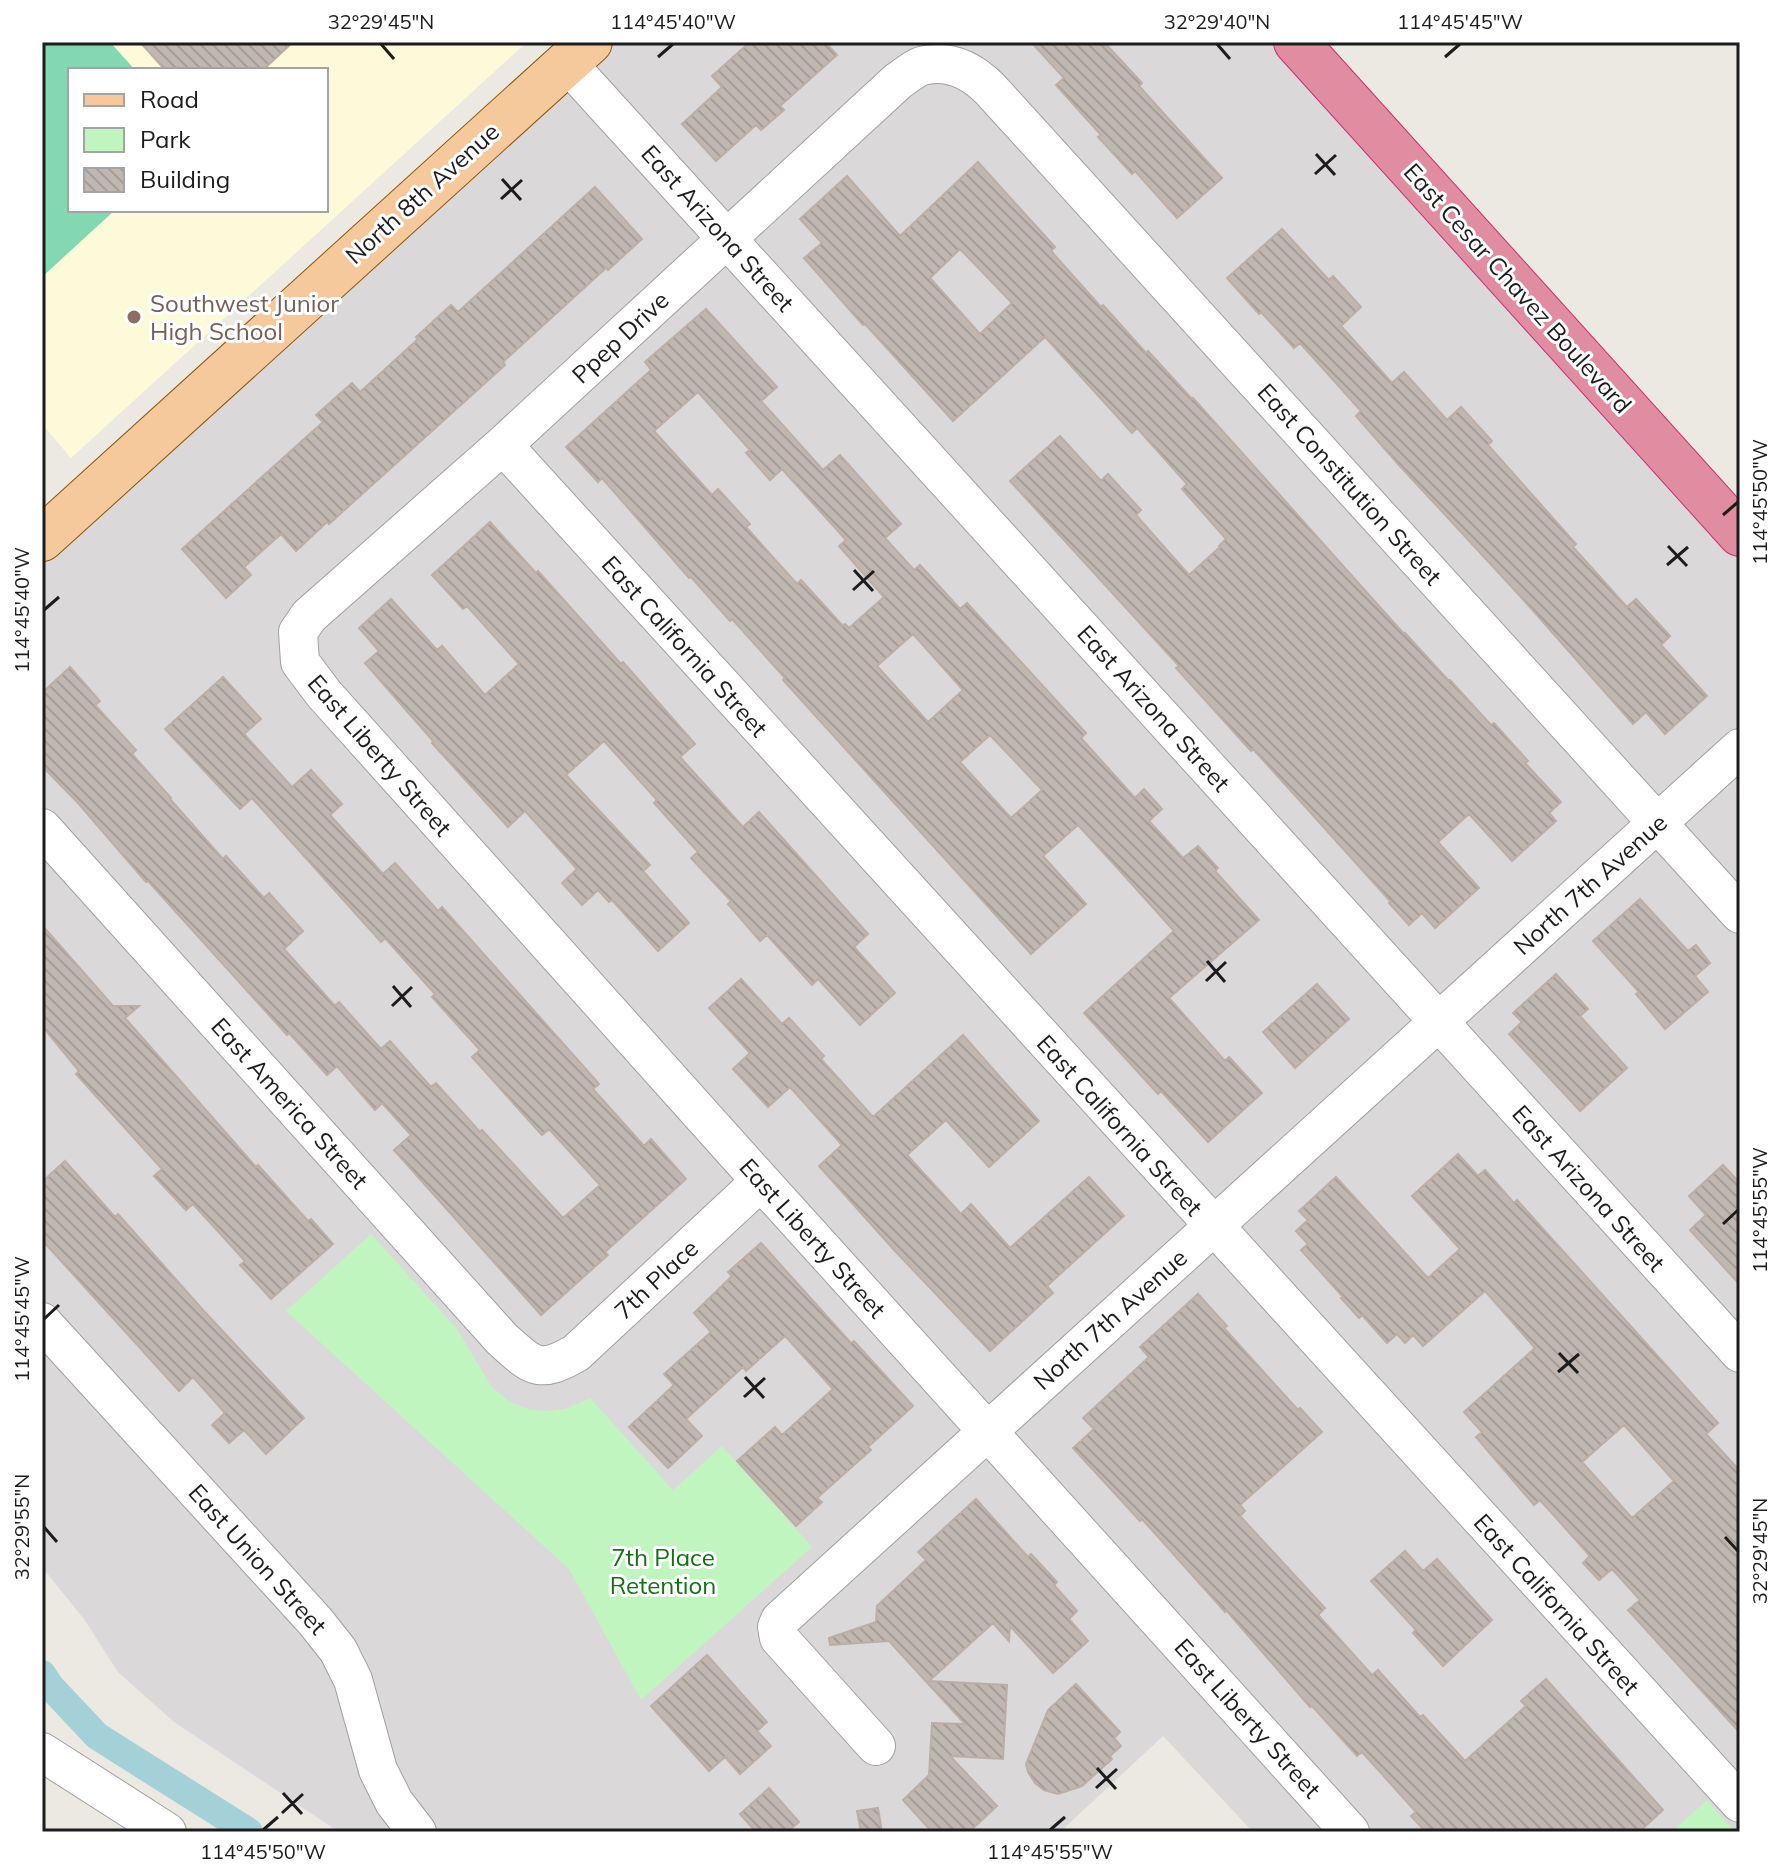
<svg xmlns="http://www.w3.org/2000/svg" width="1782" height="1874" viewBox="0 0 1782 1874" font-family="Mulish,sans-serif">
  <style>
    .residential { fill: #dad8d9 }
    .education { fill: #fdfada; fill-rule: evenodd }
    .park { fill: #c0f5c0 }
    .pitch { fill: #83d8b1 }
    .lines { fill: none; stroke-linecap: round; stroke-linejoin: round }
    .canal { stroke: #a4d0d8; stroke-width: 28 }
    .building { fill: url(#building-back-hatch); stroke: #bdaea5; stroke-width: 2; fill-rule: evenodd }
    .minor-casing { stroke: #a0a0a0; stroke-width: 40 }
    .major-casing { stroke: #8a5609; stroke-width: 46 }
    .highway-casing { stroke: #cb2e6f; stroke-width: 46 }
    .minor { stroke: #fff; stroke-width: 38 }
    .major { stroke: #f6c99d; stroke-width: 44 }
    .highway { stroke: #e08da2; stroke-width: 44 }
    .ticks { fill: none; stroke: #1c1c1c; stroke-width: 3 }
    .education-dot { fill: #8d6e63; stroke: #fff; stroke-width: 3 }
    .labels { text-anchor: middle; dominant-baseline: central; stroke-width: 6; stroke-linejoin: round; paint-order: stroke }
    .street-label { font-size: 24px; fill: #1c1c1c; stroke: #fff }
    .education-label { font-size: 24px; fill: #785e54; stroke: #fff; text-anchor: start }
    .park-label { font-size: 24px; fill: #117213; stroke: #fff }
    .neatline { fill: none; stroke: #1c1c1c; stroke-width: 3 }
    .ticks-label { font-size: 20px; text-anchor: middle; fill: #1c1c1c }
  </style>
  <defs>
    <pattern id="building-back-hatch" width="6" height="6" patternUnits="userSpaceOnUse" patternTransform="scale(2)"><rect width="6" height="6" fill="#c1b7b1"/><path d="M-1 5l2 2M0 0l6 6M5-1l2 2" fill="none" stroke="#a59d98"/></pattern>
  </defs>
  <rect width="100%" height="100%" fill="#ece8e2"/>
  <path class="residential" d="M 589,42 L 1300,42 L 1740,527 L 1740,1832 L 1253,1832 L 1163,1736 L 1060,1832 L 339,1832 L 174,1722 L 118,1672 L 84,1619 L 42,1567 L 42,541 Z"/>
  <path class="education" d="M 42,42 L 527,42 L 71,458 L 42,424 ZM 70,70 L 326,70 L 326,210 L 70,210 Z"/>
  <path class="park" d="M 371,1234 L 457,1329 L 491,1386 L 510,1402 L 531,1410 L 551,1411 L 568,1408 L 590,1398 L 673,1490 L 722,1446 L 812,1547 L 641,1700 L 569,1569 L 286,1311 Z
    M 1707,1800 L 1735,1832 L 1672,1832 Z"/>
  <path class="pitch" d="M 42,42 L 110,42 L 135,70 L 70,70 L 70,210 L 115,210 L 42,277 Z"/>
  <g class="lines">
    <path class="canal" d="M 42,1674 L 50,1686 L 97,1736 L 249,1832"/>
  </g>
  <path class="building" d="M 140,42 L 293,42 L 263,70 L 165,70 Z
    M 750,42 L 825,42 L 837,55 L 780,106 L 784,110 L 761,130 L 756,125 L 716,161 L 682,124 L 722,87 L 712,76 Z
    M 1031,42 L 1104,42 L 1142,83 L 1139,86 L 1222,178 L 1177,218 L 1135,171 L 1132,174 L 1098,137 L 1101,135 L 1056,85 L 1064,78 Z
    M 978,162 L 1055,247 L 1051,251 L 1101,307 L 1103,305 L 1146,353 L 1148,351 L 1192,399 L 1193,398 L 1404,634 L 1405,633 L 1449,681 L 1450,680 L 1491,725 L 1494,723 L 1528,761 L 1525,763 L 1561,802 L 1549,813 L 1556,821 L 1512,861 L 1469,814 L 1438,842 L 1479,888 L 1435,928 L 1422,913 L 1409,925 L 1389,903 L 1391,902 L 1253,749 L 1251,751 L 1176,668 L 1179,666 L 1010,481 L 1060,436 L 1101,481 L 1108,474 L 1141,510 L 1136,515 L 1189,575 L 1220,547 L 1219,546 L 1226,539 L 1182,489 L 1187,484 L 1137,428 L 1132,433 L 1045,337 L 953,421 L 865,324 L 863,325 L 804,258 L 822,243 L 800,219 L 847,176 L 900,236 ZM 960,249 L 1012,303 L 980,334 L 930,278 Z
    M 595,187 L 642,239 L 608,270 L 606,268 L 503,362 L 505,365 L 329,524 L 327,522 L 296,551 L 281,534 L 244,567 L 251,575 L 226,598 L 182,549 L 323,422 L 316,415 L 352,383 L 360,392 L 418,339 L 416,337 L 451,305 L 458,312 Z
    M 1282,229 L 1329,280 L 1333,276 L 1361,307 L 1341,326 L 1392,383 L 1404,372 L 1447,420 L 1461,407 L 1492,441 L 1488,445 L 1576,544 L 1573,547 L 1627,607 L 1636,599 L 1670,636 L 1661,645 L 1707,696 L 1665,734 L 1646,712 L 1633,724 L 1520,596 L 1398,464 L 1356,416 L 1361,411 L 1300,343 L 1294,348 L 1261,312 L 1259,314 L 1227,278 Z
    M 706,309 L 777,387 L 761,401 L 823,470 L 840,455 L 901,524 L 885,538 L 914,570 L 920,565 L 960,609 L 967,603 L 1086,733 L 1081,738 L 1135,798 L 1144,789 L 1162,809 L 1149,821 L 1183,858 L 1198,846 L 1218,868 L 1215,871 L 1259,920 L 1169,998 L 1225,1061 L 1229,1057 L 1262,1093 L 1208,1142 L 1161,1091 L 1158,1094 L 1084,1013 L 1174,931 L 1121,872 L 1078,825 L 1043,856 L 1086,904 L 1031,954 L 783,680 L 785,678 L 732,619 L 730,621 L 691,577 L 689,578 L 602,478 L 598,482 L 566,447 L 651,370 L 645,362 ZM 698,392 L 750,450 L 746,453 L 770,480 L 782,469 L 846,540 L 839,546 L 884,597 L 849,628 L 845,624 L 843,626 L 801,580 L 797,584 L 746,527 L 750,524 L 718,489 L 712,495 L 654,431 ZM 913,634 L 963,690 L 928,722 L 877,666 ZM 990,735 L 1042,790 L 1011,818 L 960,762 Z
    M 490,522 L 536,573 L 538,571 L 621,664 L 623,662 L 695,744 L 680,757 L 743,827 L 759,812 L 868,934 L 854,947 L 895,993 L 860,1025 L 818,979 L 812,985 L 767,935 L 760,941 L 728,904 L 731,901 L 691,858 L 698,852 L 654,803 L 657,800 L 604,741 L 566,775 L 650,865 L 643,871 L 689,923 L 658,951 L 612,900 L 609,902 L 598,890 L 582,905 L 562,883 L 577,869 L 525,811 L 508,827 L 432,743 L 433,741 L 365,663 L 379,651 L 359,628 L 391,599 L 437,650 L 442,646 L 485,695 L 519,664 L 467,606 L 463,609 L 432,575 Z
    M 70,667 L 100,701 L 95,705 L 136,750 L 132,754 L 171,798 L 170,799 L 223,859 L 226,856 L 264,898 L 269,893 L 303,931 L 284,949 L 335,1006 L 339,1002 L 381,1049 L 390,1041 L 431,1087 L 436,1083 L 480,1132 L 482,1130 L 563,1218 L 600,1185 L 549,1129 L 542,1135 L 514,1104 L 472,1057 L 480,1050 L 432,997 L 435,994 L 385,938 L 381,942 L 252,798 L 240,809 L 165,729 L 223,677 L 261,719 L 244,734 L 292,787 L 311,770 L 342,804 L 330,815 L 383,874 L 395,863 L 438,911 L 442,907 L 599,1084 L 593,1089 L 644,1146 L 651,1139 L 686,1179 L 605,1252 L 608,1255 L 541,1315 L 394,1150 L 411,1135 L 382,1103 L 375,1110 L 337,1066 L 327,1075 L 289,1033 L 287,1035 L 148,881 L 146,882 L 78,803 L 42,766 L 42,693 Z
    M 1640,899 L 1688,951 L 1696,945 L 1710,963 L 1695,976 L 1708,992 L 1665,1029 L 1636,994 L 1639,992 L 1593,941 Z
    M 42,925 L 113,1006 L 139,1006 L 125,1018 L 256,1167 L 258,1165 L 308,1221 L 311,1219 L 333,1244 L 271,1299 L 240,1265 L 245,1261 L 193,1204 L 186,1210 L 154,1176 L 162,1169 L 76,1074 L 79,1071 L 42,1026 Z
    M 1556,974 L 1588,1009 L 1580,1016 L 1627,1068 L 1580,1111 L 1509,1034 L 1522,1022 L 1513,1013 Z
    M 741,979 L 782,1024 L 789,1018 L 824,1056 L 821,1059 L 873,1117 L 963,1035 L 1039,1121 L 989,1167 L 946,1120 L 907,1155 L 961,1214 L 971,1204 L 1010,1248 L 1089,1177 L 1124,1216 L 1047,1286 L 1053,1293 L 990,1351 L 895,1251 L 819,1166 L 842,1145 L 790,1087 L 768,1107 L 733,1069 L 750,1053 L 709,1008 Z
    M 1317,984 L 1349,1019 L 1295,1068 L 1263,1032 Z
    M 1458,1154 L 1478,1176 L 1485,1170 L 1514,1203 L 1517,1200 L 1718,1423 L 1706,1434 L 1740,1471 L 1740,1733 L 1628,1610 L 1640,1600 L 1612,1569 L 1599,1580 L 1583,1563 L 1590,1556 L 1540,1500 L 1534,1505 L 1476,1437 L 1482,1432 L 1464,1412 L 1535,1348 L 1485,1291 L 1423,1346 L 1413,1335 L 1405,1343 L 1397,1334 L 1387,1343 L 1362,1315 L 1359,1318 L 1341,1298 L 1343,1297 L 1301,1250 L 1308,1244 L 1296,1231 L 1308,1220 L 1299,1211 L 1336,1177 L 1428,1278 L 1460,1249 L 1412,1196 ZM 1624,1425 L 1674,1481 L 1632,1518 L 1582,1462 Z
    M 65,1161 L 115,1217 L 118,1214 L 203,1310 L 304,1418 L 266,1454 L 244,1430 L 229,1443 L 212,1425 L 225,1413 L 193,1377 L 179,1391 L 42,1240 L 42,1182 Z
    M 1723,1165 L 1740,1183 L 1740,1285 L 1690,1230 L 1706,1215 L 1689,1196 Z
    M 761,1243 L 851,1343 L 854,1341 L 913,1406 L 868,1447 L 871,1450 L 817,1498 L 822,1502 L 796,1526 L 737,1461 L 775,1427 L 782,1435 L 833,1389 L 785,1336 L 746,1371 L 743,1367 L 686,1419 L 702,1436 L 668,1468 L 629,1427 L 674,1385 L 664,1374 L 711,1332 L 694,1313 L 732,1276 L 728,1272 Z
    M 1198,1294 L 1227,1326 L 1224,1328 L 1298,1410 L 1300,1408 L 1322,1432 L 1240,1505 L 1245,1511 L 1240,1516 L 1325,1608 L 1318,1615 L 1372,1675 L 1378,1670 L 1420,1717 L 1423,1715 L 1465,1761 L 1526,1706 L 1521,1701 L 1546,1679 L 1663,1810 L 1639,1832 L 1426,1832 L 1411,1816 L 1416,1812 L 1362,1752 L 1357,1756 L 1312,1706 L 1310,1707 L 1226,1610 L 1225,1612 L 1142,1519 L 1140,1521 L 1073,1448 L 1094,1429 L 1083,1418 L 1149,1357 L 1140,1347 Z
    M 976,1499 L 1028,1557 L 1031,1554 L 1057,1582 L 1054,1585 L 1077,1611 L 1069,1619 L 1088,1641 L 1053,1673 L 1010,1626 L 1009,1641 L 993,1623 L 929,1681 L 1007,1685 L 1003,1759 L 950,1756 L 997,1806 L 969,1832 L 932,1832 L 903,1800 L 929,1775 L 932,1723 L 965,1724 L 889,1641 L 830,1645 L 829,1638 L 876,1622 L 877,1606 L 926,1560 L 918,1552 Z
    M 1405,1551 L 1423,1571 L 1437,1559 L 1492,1620 L 1443,1666 L 1413,1633 L 1416,1630 L 1371,1581 Z
    M 707,1655 L 767,1722 L 757,1731 L 771,1746 L 740,1774 L 725,1757 L 709,1771 L 651,1706 Z
    M 1076,1684 L 1120,1732 L 1114,1738 L 1121,1746 L 1110,1756 L 1112,1759 L 1082,1786 L 1058,1794 L 1044,1790 L 1035,1783 L 1028,1772 L 1026,1764 L 1048,1710 Z
    M 769,1788 L 799,1822 L 787,1832 L 756,1832 L 740,1814 Z
    M 878,1808 L 882,1832 L 861,1832 L 857,1811 Z"/>
  <g class="lines">
    <defs>
      <path id="minor" d="M 567,63 L 1740,1353
        M 503,445 L 1740,1803
        M 42,828 L 502,1339 C 532,1366 538,1375 576,1353 L 761,1181
        M 42,1322 L 315,1621 L 338,1650 L 353,1680 L 378,1770 L 394,1802 L 417,1832
        M 876,1746 L 779,1638 L 777,1627 L 780,1620 L 1740,748
        M 42,1752 L 167,1832
        M 1350,1832 L 761,1181 L 324,694 L 300,662 L 298,632 L 309,616 L 503,445 L 898,81 C 907,75 917,66 926,65 C 952,60 973,72 990,89 L 1740,914"/>
      <path id="major" d="M 42,539 L 590,42"/>
      <path id="highway" d="M 1296,42 L 1740,534"/>
    </defs>
    <use href="#minor" class="minor-casing"/>
    <use href="#major" class="major-casing"/>
    <use href="#highway" class="highway-casing"/>
    <use href="#minor" class="minor"/>
    <use href="#major" class="major"/>
    <use href="#highway" class="highway"/>
  </g>
  <path class="ticks" d="M 381,44 L 394,59M 1217,44 L 1230,59M 658,57 L 673,44M 1445,57 L 1460,44M 1316,154 L 1335,175M 1315,174 L 1336,155M 502,179 L 521,200M 501,199 L 522,180M 1723,515 L 1738,502M 1668,546 L 1687,566M 1667,565 L 1688,547M 854,570 L 873,591M 853,590 L 874,571M 44,610 L 59,597M 1207,961 L 1225,982M 1206,981 L 1226,962M 393,986 L 411,1007M 392,1006 L 412,987M 1723,1224 L 1738,1210M 44,1319 L 59,1305M 1559,1353 L 1578,1373M 1558,1372 L 1579,1354M 745,1377 L 764,1398M 744,1397 L 765,1378M 44,1527 L 57,1542M 1725,1537 L 1738,1551M 1097,1768 L 1116,1789M 1096,1788 L 1117,1769M 283,1793 L 302,1814M 282,1813 L 303,1794M 263,1830 L 278,1817M 1050,1830 L 1065,1817"/>
  <circle class="education-dot" cx="134" cy="317" r="8"/>
  <g class="labels">
    <g class="street-label">
      <text transform="translate(422 193) rotate(-42)">North 8th Avenue</text>
      <text transform="translate(718 228) rotate(48)">East Arizona Street</text>
      <text transform="translate(1518 288) rotate(48)">East Cesar Chavez Boulevard</text>
      <text transform="translate(620 337) rotate(-43)">Ppep Drive</text>
      <text transform="translate(1350 484) rotate(48)">East Constitution Street</text>
      <text transform="translate(685 646) rotate(48)">East California Street</text>
      <text transform="translate(1154 708) rotate(48)">East Arizona Street</text>
      <text transform="translate(380 755) rotate(49)">East Liberty Street</text>
      <text transform="translate(1590 884) rotate(-42)">North 7th Avenue</text>
      <text transform="translate(290 1103) rotate(48)">East America Street</text>
      <text transform="translate(1120 1125) rotate(48)">East California Street</text>
      <text transform="translate(1589 1188) rotate(48)">East Arizona Street</text>
      <text transform="translate(813 1238) rotate(48)">East Liberty Street</text>
      <text transform="translate(656 1279) rotate(-43)">7th Place</text>
      <text transform="translate(1110 1319) rotate(-42)">North 7th Avenue</text>
      <text transform="translate(258 1559) rotate(48)">East Union Street</text>
      <text transform="translate(1557 1604) rotate(48)">East California Street</text>
      <text transform="translate(1248 1718) rotate(48)">East Liberty Street</text>
    </g>
    <g class="education-label">
      <text x="150" y="303">Southwest Junior<tspan x="150" dy="28">High School</tspan></text>
    </g>
    <g class="park-label">
      <text x="663" y="1557">7th Place<tspan x="663" dy="28">Retention</tspan></text>
    </g>
  </g>
  <rect width="1782" height="1874" fill="none" stroke="#ffffff" stroke-width="88"/>
  <rect x="68" y="68" width="260" height="144" fill="#ffffff" stroke="#a4a4a4" stroke-width="2"/>
  <rect x="84" y="94" width="40" height="12" fill="#f6c99d" stroke="#a4a4a4" stroke-width="2"/>
  <text x="140" y="108" font-size="24" fill="#1c1c1c">Road</text>
  <rect x="84" y="128" width="40" height="24" fill="#c0f5c0" stroke="#a4a4a4" stroke-width="2"/>
  <text x="140" y="148" font-size="24" fill="#1c1c1c">Park</text>
  <rect x="84" y="168" width="40" height="24" fill="url(#building-back-hatch)" stroke="#a4a4a4" stroke-width="2"/>
  <text x="140" y="188" font-size="24" fill="#1c1c1c">Building</text>
  <rect x="44" y="44" width="1694" height="1786" class="neatline"/>
  <g class="ticks-label">
    <text x="381" y="29">32°29'45"N</text>
    <text x="673" y="29">114°45'40"W</text>
    <text x="1217" y="29">32°29'40"N</text>
    <text x="1460" y="29">114°45'45"W</text>
    <text transform="translate(1760 502) rotate(-90)" y="7">114°45'50"W</text>
    <text transform="translate(22 610) rotate(-90)" y="7">114°45'40"W</text>
    <text transform="translate(1760 1210) rotate(-90)" y="7">114°45'55"W</text>
    <text transform="translate(22 1319) rotate(-90)" y="7">114°45'45"W</text>
    <text transform="translate(22 1527) rotate(-90)" y="7">32°29'55"N</text>
    <text transform="translate(1760 1551) rotate(-90)" y="7">32°29'45"N</text>
    <text x="263" y="1859">114°45'50"W</text>
    <text x="1050" y="1859">114°45'55"W</text>
  </g>
</svg>
